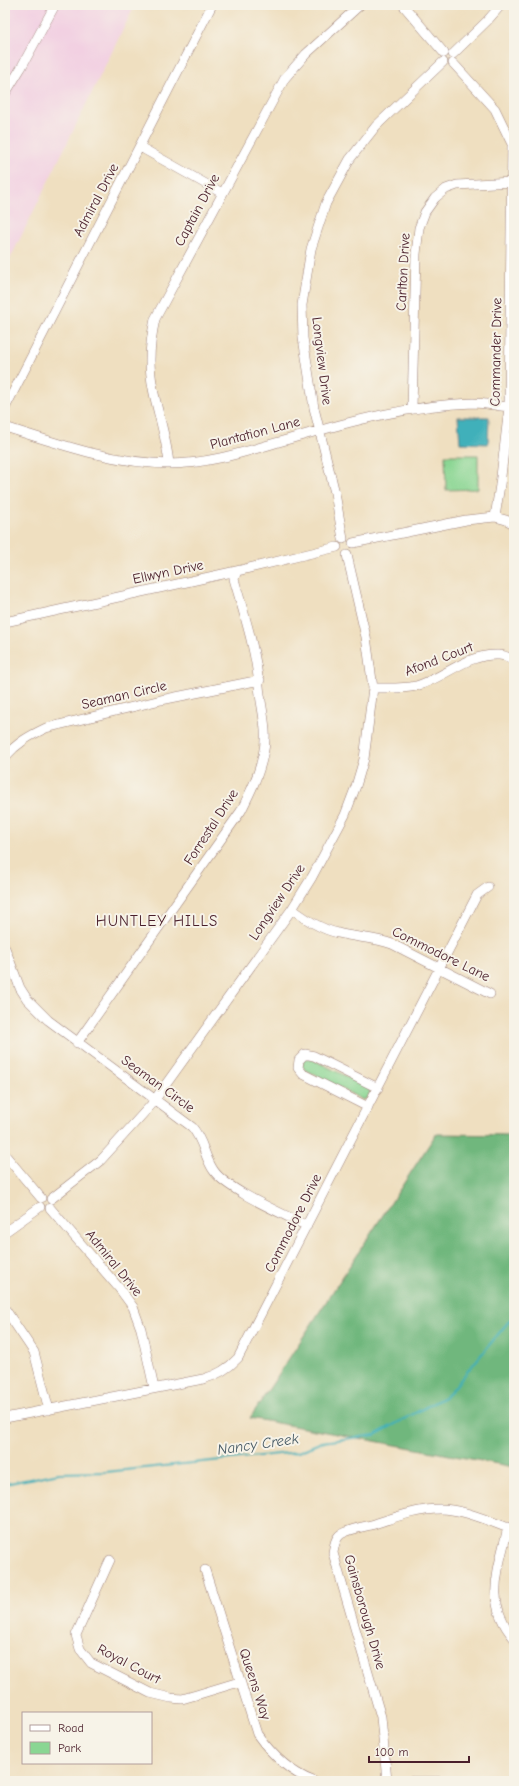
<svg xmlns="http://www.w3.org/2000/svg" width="519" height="1786" viewBox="0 0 519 1786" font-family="'Comic Neue',sans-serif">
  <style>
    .built { fill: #f2d0e2 }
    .green { fill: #8ad693; stroke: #6a7a5f }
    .forest { fill: #6fb77d; stroke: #5c6b54 }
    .water { fill: #40b0ba; stroke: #456872 }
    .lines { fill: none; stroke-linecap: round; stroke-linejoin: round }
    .stream { stroke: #40b0ba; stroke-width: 2 }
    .minor-casing { stroke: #9c7f76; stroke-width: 10 }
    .minor { stroke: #fff; stroke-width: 9 }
    .labels { text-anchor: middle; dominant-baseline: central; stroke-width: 4; stroke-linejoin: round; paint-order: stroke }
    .street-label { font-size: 14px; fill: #4a1f2b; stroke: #f7f3e8 }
    .neighbourhood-label { font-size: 15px; letter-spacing: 1px; fill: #4a1f2b; stroke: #f7f3e8 }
    .water-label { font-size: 15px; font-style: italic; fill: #465964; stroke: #f7f3e8 }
  </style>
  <rect width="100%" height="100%" fill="#f7f3e8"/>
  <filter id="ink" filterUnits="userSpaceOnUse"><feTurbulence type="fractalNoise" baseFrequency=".025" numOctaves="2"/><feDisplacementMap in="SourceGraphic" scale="8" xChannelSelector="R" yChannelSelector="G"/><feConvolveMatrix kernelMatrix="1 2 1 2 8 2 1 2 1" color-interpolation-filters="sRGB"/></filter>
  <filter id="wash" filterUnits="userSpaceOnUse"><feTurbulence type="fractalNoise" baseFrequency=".012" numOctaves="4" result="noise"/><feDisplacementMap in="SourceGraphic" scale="16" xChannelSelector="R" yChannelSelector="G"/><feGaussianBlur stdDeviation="0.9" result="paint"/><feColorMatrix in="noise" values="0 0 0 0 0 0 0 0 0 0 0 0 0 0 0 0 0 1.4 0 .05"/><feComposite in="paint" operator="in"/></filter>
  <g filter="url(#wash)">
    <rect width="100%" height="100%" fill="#efdfc0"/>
    <path class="built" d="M 5,5 L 135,5 L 5,269 Z"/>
    <path class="green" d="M 445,455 L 478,455 L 478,489 L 446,490 Z
      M 310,1058 L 369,1088 L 370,1093 L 367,1098 L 363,1100 L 304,1069 L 302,1067 L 304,1059 Z"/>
    <path class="forest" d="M 436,1134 L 514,1135 L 514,1467 L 250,1418 Z"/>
    <path class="water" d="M 458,417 L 489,417 L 488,444 L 460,443 Z"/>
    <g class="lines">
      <path class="stream" d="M 5,1484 L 59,1473 L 106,1472 L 298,1452 L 322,1442 L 375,1435 L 448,1395 L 514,1315"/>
    </g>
  </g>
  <g filter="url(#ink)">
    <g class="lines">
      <defs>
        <path id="minor" d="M 403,5 L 444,53
          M 453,54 L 487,21 L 501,5
          M 453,63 L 495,109 L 512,144 L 509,407 L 500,485 L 495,517
          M 5,94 L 21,68 L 55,5
          M 140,147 L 222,193
          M 5,408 L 212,5
          M 412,408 L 416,254 L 419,228 L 425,212 L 435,198 L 446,189 L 457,185 L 512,182
          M 5,427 C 59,444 112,463 169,464 C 212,464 253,449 293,438 C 351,421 412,405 473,403 C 485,403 497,406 509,407 L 514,409
          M 169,464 C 166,429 150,395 150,360 C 150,346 152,333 155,319 L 285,78 L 306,54 L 360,5
          M 343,539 L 335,493 L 314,408 L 303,338 L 302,305 L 311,249 L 326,203 L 350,159 L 376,126 L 443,62
          M 353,543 L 466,520 L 495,517 L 506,520 L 514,524
          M 5,622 L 241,570 L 337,547
          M 373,688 C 387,688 402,689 416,686 C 445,678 467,653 499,655 C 504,655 509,658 514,659
          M 5,757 C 17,743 29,736 46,728 L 161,700 L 260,680
          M 292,909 C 306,919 320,929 338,933 C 356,938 374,937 392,944 L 490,994
          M 5,948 L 20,988 L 27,999 L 48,1020 L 192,1127 C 204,1141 204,1157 214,1171 C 227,1190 284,1214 307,1226
          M 77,1043 L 241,811 C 250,793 259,775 263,755 C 269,731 261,709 259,686 C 256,650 244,614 234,579 L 237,571
          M 368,1107 L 303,1074 L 298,1068 L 299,1060 L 305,1054 L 314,1056 L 378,1088
          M 5,1155 L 41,1198
          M 51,1199 L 101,1160 L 151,1105 L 292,909 L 312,877 L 345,815 L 356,786 L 364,759 L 373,688 L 366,637 L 347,555
          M 50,1208 L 119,1288 L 133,1307 L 141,1329 L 154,1388
          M 5,1232 L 40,1207
          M 5,1309 L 34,1352 L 49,1410
          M 5,1418 L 203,1379 C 218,1375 228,1369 238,1358 L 477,895 L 488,887
          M 508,1527 C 499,1569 483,1602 514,1638
          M 110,1560 L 76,1635 L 80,1649 L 91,1663 L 150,1693 L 171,1698 L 182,1699 L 196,1695 L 239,1682
          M 205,1570 L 257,1734 C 272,1755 289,1772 313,1781
          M 387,1781 L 381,1717 L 333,1553 C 334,1547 335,1538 341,1534 C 350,1529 361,1527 371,1525 C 393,1518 416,1509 440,1509 C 464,1509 491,1522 514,1530
          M 413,1781 L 442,1781"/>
      </defs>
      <use href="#minor" class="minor-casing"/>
      <use href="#minor" class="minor"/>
    </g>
  </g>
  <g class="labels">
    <g class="street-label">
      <text transform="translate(96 200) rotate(-62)">Admiral Drive</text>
      <text transform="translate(197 210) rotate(-62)">Captain Drive</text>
      <text transform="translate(403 272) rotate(-87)">Carlton Drive</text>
      <text transform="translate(496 352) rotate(-89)">Commander Drive</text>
      <text transform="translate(322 361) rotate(83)">Longview Drive</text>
      <text transform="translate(255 433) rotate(-15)">Plantation Lane</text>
      <text transform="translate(168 572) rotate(-12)">Ellwyn Drive</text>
      <text transform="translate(439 659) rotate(-21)">Afond Court</text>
      <text transform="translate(124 695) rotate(-13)">Seaman Circle</text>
      <text transform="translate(211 827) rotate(-57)">Forrestal Drive</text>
      <text transform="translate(277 902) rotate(-56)">Longview Drive</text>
      <text transform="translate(441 954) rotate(26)">Commodore Lane</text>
      <text transform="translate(158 1084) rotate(36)">Seaman Circle</text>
      <text transform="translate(293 1223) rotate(-63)">Commodore Drive</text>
      <text transform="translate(114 1263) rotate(51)">Admiral Drive</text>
      <text transform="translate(365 1612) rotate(74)">Gainsborough Drive</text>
      <text transform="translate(129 1664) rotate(28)">Royal Court</text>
      <text transform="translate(255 1684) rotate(72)">Queens Way</text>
    </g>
    <g class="neighbourhood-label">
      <text x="157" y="921">HUNTLEY HILLS</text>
    </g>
    <g class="water-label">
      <text transform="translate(258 1444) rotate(-8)">Nancy Creek</text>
    </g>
  </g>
  <rect width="519" height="1786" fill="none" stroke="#f7f3e8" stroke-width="20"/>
  <rect x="22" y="1712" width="130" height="52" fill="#f7f3e8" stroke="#b29e9c"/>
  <rect x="30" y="1725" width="20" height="6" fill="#ffffff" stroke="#b29e9c"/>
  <text x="58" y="1732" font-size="12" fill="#4a1f2b">Road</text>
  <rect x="30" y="1742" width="20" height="12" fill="#8ad693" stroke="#b29e9c"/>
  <text x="58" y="1752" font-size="12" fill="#4a1f2b">Park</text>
  <path d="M369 1756v6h100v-6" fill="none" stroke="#4a1f2b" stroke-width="2"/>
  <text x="375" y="1756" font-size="12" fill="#4a1f2b" stroke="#f7f3e8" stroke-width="3" paint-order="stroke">100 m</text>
</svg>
